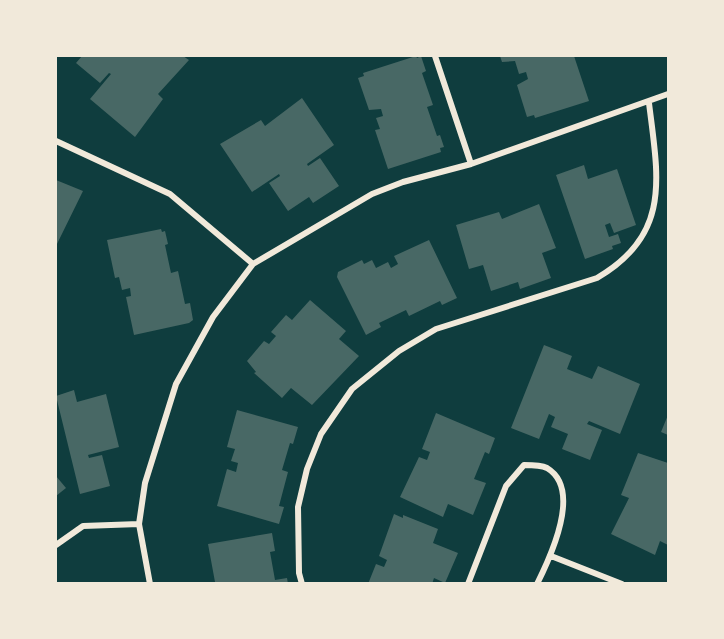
<svg xmlns="http://www.w3.org/2000/svg" width="724" height="639" viewBox="0 0 724 639" font-family="'Roboto Condensed',sans-serif">
  <style>
    .building { fill: #486865 }
    .lines { fill: none; stroke-linecap: round; stroke-linejoin: round }
    .minor { stroke: #f1e9da; stroke-width: 6 }
  </style>
  <rect width="100%" height="100%" fill="#0f3d3e"/>
  <path class="building" d="M 82,56 L 183,56 L 189,60 L 158,94 L 163,99 L 135,137 L 90,99 L 111,74 L 109,73 L 100,83 L 76,63 Z
    M 416,56 L 417,58 L 421,56 L 426,71 L 422,73 L 433,105 L 427,107 L 437,136 L 440,135 L 444,147 L 440,148 L 441,152 L 388,169 L 375,130 L 380,129 L 376,118 L 383,116 L 381,109 L 369,110 L 358,78 L 364,76 L 363,73 Z
    M 500,56 L 574,56 L 589,101 L 535,118 L 534,115 L 527,117 L 517,85 L 528,79 L 526,72 L 519,74 L 515,61 L 502,62 Z
    M 302,98 L 334,145 L 307,164 L 308,166 L 320,158 L 339,186 L 313,203 L 309,197 L 288,211 L 269,183 L 280,176 L 279,174 L 252,192 L 220,144 L 261,120 L 265,126 Z
    M 584,165 L 588,179 L 617,169 L 636,225 L 614,233 L 610,223 L 605,225 L 609,237 L 618,234 L 621,243 L 612,246 L 613,249 L 585,259 L 556,175 Z
    M 56,180 L 83,191 L 56,246 Z
    M 539,204 L 556,248 L 542,253 L 551,278 L 520,289 L 518,282 L 491,291 L 483,265 L 469,269 L 456,225 L 499,212 L 502,219 Z
    M 161,229 L 162,232 L 165,231 L 168,244 L 165,245 L 171,273 L 178,271 L 185,304 L 190,303 L 193,320 L 189,323 L 134,335 L 126,297 L 131,296 L 130,288 L 122,290 L 119,277 L 115,278 L 107,240 Z
    M 429,240 L 457,298 L 442,305 L 440,301 L 409,316 L 406,310 L 379,323 L 381,327 L 366,335 L 337,277 L 338,272 L 362,260 L 364,264 L 372,260 L 376,268 L 388,262 L 391,268 L 398,264 L 394,256 Z
    M 310,300 L 346,331 L 339,339 L 359,356 L 312,405 L 291,388 L 282,398 L 254,373 L 256,372 L 247,361 L 264,341 L 269,344 L 276,336 L 271,332 L 286,315 L 292,320 Z
    M 544,345 L 572,356 L 567,369 L 592,379 L 598,366 L 640,384 L 620,434 L 589,421 L 587,424 L 602,430 L 590,460 L 562,449 L 568,434 L 551,427 L 555,417 L 549,414 L 539,439 L 511,428 Z
    M 74,390 L 77,402 L 106,394 L 119,447 L 88,455 L 89,458 L 102,455 L 110,486 L 80,494 L 56,396 Z
    M 237,410 L 298,427 L 293,444 L 290,443 L 282,470 L 288,472 L 279,506 L 284,507 L 279,524 L 217,506 L 227,469 L 236,472 L 238,463 L 231,461 L 235,449 L 227,447 Z
    M 436,413 L 495,438 L 489,454 L 485,452 L 474,479 L 486,483 L 473,515 L 448,504 L 443,517 L 400,497 L 419,457 L 427,460 L 430,452 L 422,449 Z
    M 668,415 L 668,435 L 661,432 Z
    M 638,453 L 668,463 L 668,545 L 660,541 L 655,555 L 611,534 L 629,498 L 621,495 Z
    M 56,476 L 66,488 L 56,496 Z
    M 394,514 L 403,518 L 403,515 L 438,529 L 433,543 L 458,553 L 445,583 L 434,578 L 432,584 L 368,584 L 376,564 L 384,567 L 387,560 L 379,556 Z
    M 272,533 L 275,551 L 270,552 L 275,580 L 287,578 L 288,584 L 215,582 L 208,544 Z"/>
  <g class="lines">
    <path class="minor" d="M 435,56 L 471,164
      M 56,141 L 170,194 L 253,264
      M 56,545 L 83,526 L 139,524
      M 551,556 L 622,584
      M 150,584 L 139,524 L 145,483 L 176,384 L 213,317 L 253,264 L 372,194 L 403,182 L 471,164 L 668,94
      M 302,584 L 299,573 L 298,507 L 307,469 L 321,434 L 352,389 L 399,351 L 436,329 L 597,278 C 672,234 658,177 649,103
      M 468,584 L 506,486 L 524,465 C 530,465 541,465 547,468 C 582,489 551,556 537,584"/>
  </g>
  <rect width="724" height="639" fill="none" stroke="#f1e9da" stroke-width="114"/>
</svg>
